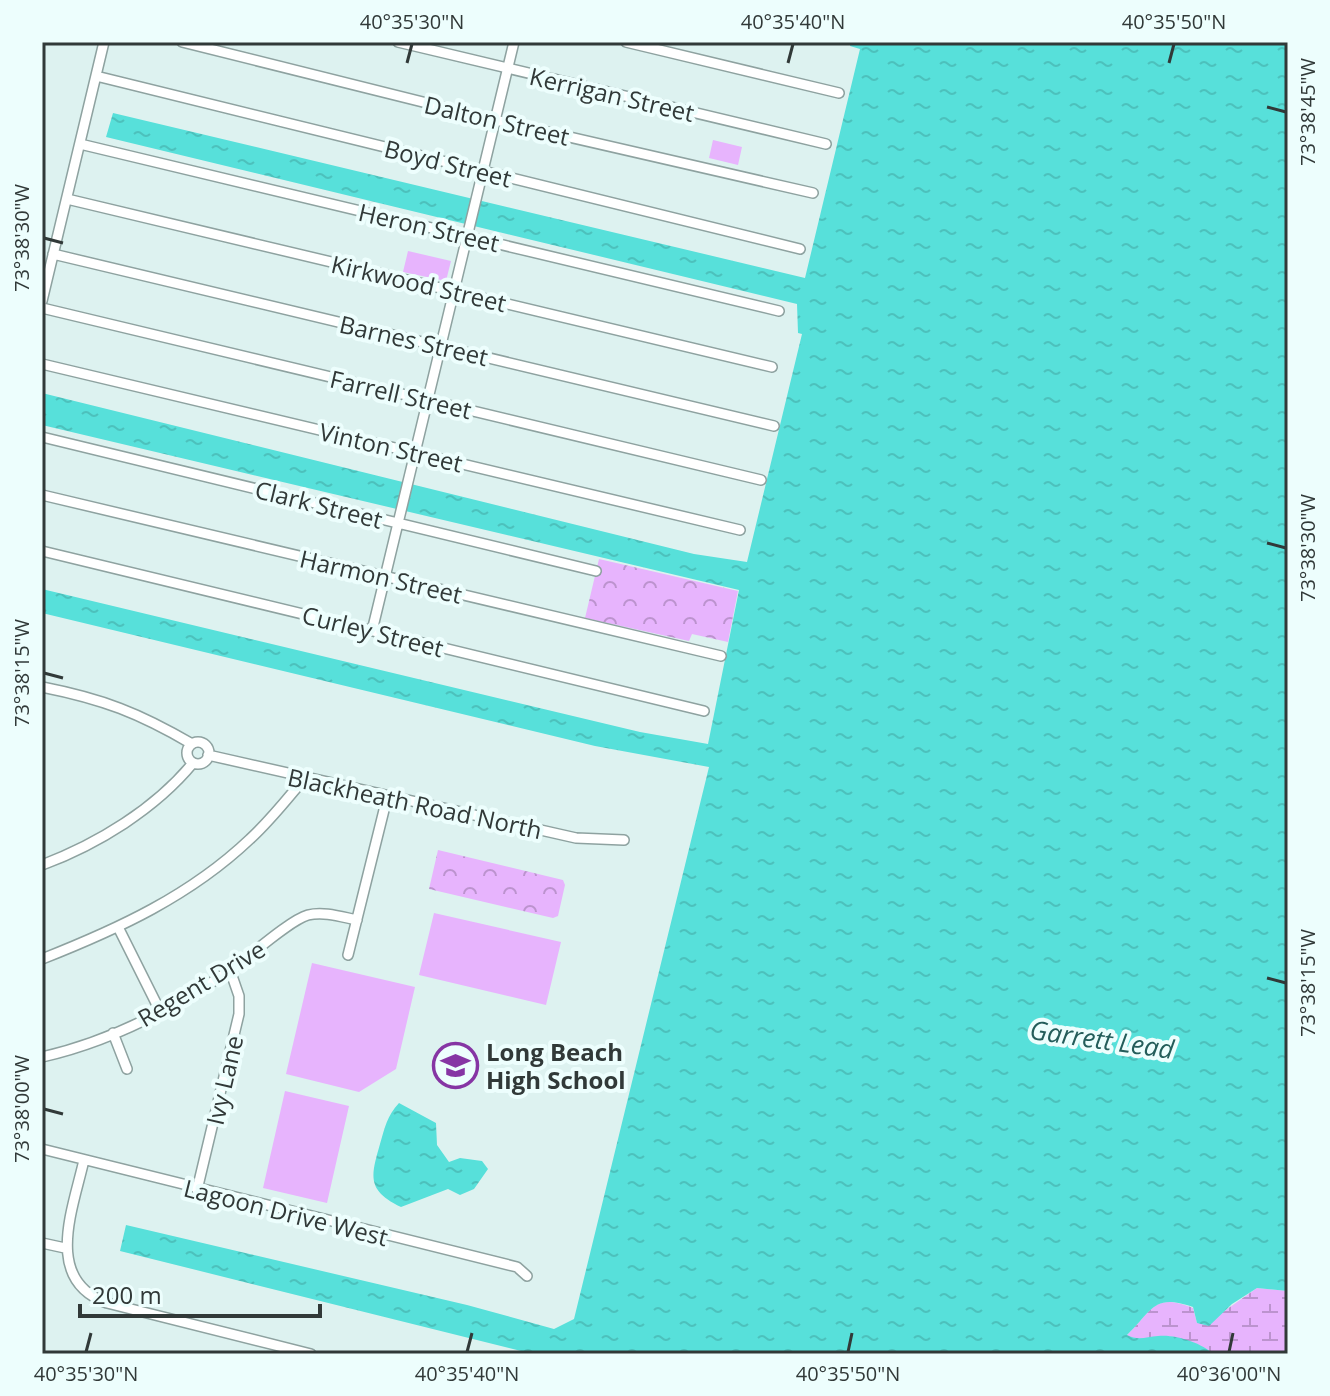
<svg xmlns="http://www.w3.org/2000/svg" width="1330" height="1396" viewBox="0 0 1330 1396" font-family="'Open Sans',sans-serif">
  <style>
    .grass { fill: #e7b4fd }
    .wetland { fill: url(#wetland-marsh) }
    .park { fill: url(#park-crowns) }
    .water { fill: url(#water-ripples) }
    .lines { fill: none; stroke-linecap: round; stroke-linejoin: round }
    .stream { stroke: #57e0da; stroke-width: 2 }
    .minor-casing { stroke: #8ea2a0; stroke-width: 12 }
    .minor { stroke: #fff; stroke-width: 9 }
    .ticks { fill: none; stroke: #313938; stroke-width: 3 }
    .labels { text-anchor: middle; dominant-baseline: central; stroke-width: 8; stroke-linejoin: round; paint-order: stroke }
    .street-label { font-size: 24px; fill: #313938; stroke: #edfefd }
    .poi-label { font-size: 24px; font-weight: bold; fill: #313938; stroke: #edfefd; text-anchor: start }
    .water-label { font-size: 26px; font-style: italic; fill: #245d5a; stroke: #edfefd }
    .neatline { fill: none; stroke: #313938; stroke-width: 3 }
    .ticks-label { font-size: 20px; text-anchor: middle; fill: #313938 }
  </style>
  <defs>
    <pattern id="wetland-marsh" width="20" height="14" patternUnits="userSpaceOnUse" patternTransform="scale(2)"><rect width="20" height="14" fill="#e7b4fd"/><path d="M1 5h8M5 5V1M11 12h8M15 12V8" fill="none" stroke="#bc93ce"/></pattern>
    <pattern id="park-crowns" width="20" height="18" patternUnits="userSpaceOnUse" patternTransform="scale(2)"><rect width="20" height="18" fill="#e7b4fd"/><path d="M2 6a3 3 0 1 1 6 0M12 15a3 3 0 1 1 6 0" fill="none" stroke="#bc93ce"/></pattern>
    <pattern id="water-ripples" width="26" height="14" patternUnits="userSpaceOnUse" patternTransform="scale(2)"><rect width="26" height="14" fill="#57e0da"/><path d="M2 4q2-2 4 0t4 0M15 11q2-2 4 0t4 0" fill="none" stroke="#4cc1bc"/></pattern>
  </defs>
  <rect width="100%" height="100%" fill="#ddf2f0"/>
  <path class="grass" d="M 713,140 L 742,147 L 738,165 L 709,158 Z
    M 408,251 L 451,261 L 446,281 L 403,272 Z
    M 434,913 L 561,942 L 546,1005 L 419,975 Z
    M 312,963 L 415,987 L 396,1069 L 359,1092 L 286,1074 Z
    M 285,1091 L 349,1106 L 327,1203 L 263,1188 Z"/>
  <path class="wetland" d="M 1257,1288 L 1288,1291 L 1288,1354 L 1140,1354 L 1126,1336 C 1153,1310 1153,1292 1193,1308 L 1197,1323 L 1213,1319 Z"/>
  <path class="park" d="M 599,559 L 738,591 L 728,642 L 692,634 L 689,641 L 585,618 Z
    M 438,850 L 563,880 L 565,885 L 558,916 L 553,918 L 429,889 Z"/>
  <path class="water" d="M 851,42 L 1288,42 L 1288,1291 L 1257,1288 L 1232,1304 L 1209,1326 L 1197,1323 L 1193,1307 C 1153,1293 1153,1310 1127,1335 C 1138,1341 1146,1337 1158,1336 C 1176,1334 1201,1343 1214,1354 L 533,1354 L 120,1251 L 126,1225 L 467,1305 L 554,1329 L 574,1319 L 709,767 L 595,746 L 42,613 L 42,589 L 640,732 L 708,744 L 739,590 L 42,425 L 42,393 L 694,554 L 747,562 L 802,334 L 798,333 L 797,304 L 106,137 L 113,113 L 805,278 L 860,49 L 850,46 Z
    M 399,1103 L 436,1123 L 437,1145 L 449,1162 L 460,1158 L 482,1161 L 488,1169 L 474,1189 L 460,1195 L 448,1189 L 401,1207 C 366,1190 371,1176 380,1144 C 385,1127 387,1116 399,1103 Z"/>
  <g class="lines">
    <path class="stream" d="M 1287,1354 L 1288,1352"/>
    <defs>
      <path id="minor" d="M 182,42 L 495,120 L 813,193
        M 398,42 L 826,144
        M 626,42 L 839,93
        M 96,76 L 800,249
        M 80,144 L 779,311
        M 67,199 L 772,367
        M 53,254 L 774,426
        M 42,301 L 104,42
        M 42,308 L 761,480
        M 42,364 L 740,530
        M 42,437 L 596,571
        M 42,495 L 721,656
        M 42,551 L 704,711
        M 372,631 L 514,42
        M 42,687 C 103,699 139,713 192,744
        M187 753a11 11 0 1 1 22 0a11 11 0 1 1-22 0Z
        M 208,755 L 576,838 L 624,840
        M 42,865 C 98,844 155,809 193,763
        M 119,929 L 160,1011
        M 348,955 L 387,798
        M 42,959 C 118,929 190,896 250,839 C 270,821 287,799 304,779
        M 113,1033 L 127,1069
        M 42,1057 C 109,1042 176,1007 232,969 C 250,956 290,920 308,915 C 324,911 342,917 357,920
        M 42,1149 L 517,1267 L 527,1276
        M 84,1160 C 73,1209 43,1280 107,1303 L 311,1354
        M 197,1190 L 239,1014 L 239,996 L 230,970
        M 42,1243 L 65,1248"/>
    </defs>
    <use href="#minor" class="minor-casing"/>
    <use href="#minor" class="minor"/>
  </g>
  <path class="ticks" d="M 407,63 L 412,44M 788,63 L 793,44M 1169,63 L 1174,44M 1267,107 L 1286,112M 44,238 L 63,243M 1267,543 L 1286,548M 44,673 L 63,678M 1267,978 L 1286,983M 44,1109 L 63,1114M 86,1352 L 91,1333M 467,1352 L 472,1333M 848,1352 L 852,1333M 1229,1352 L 1233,1333"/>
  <defs>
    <symbol id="school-ring" viewBox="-11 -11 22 22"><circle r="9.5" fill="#edfefd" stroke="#8635a4" stroke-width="1.5"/><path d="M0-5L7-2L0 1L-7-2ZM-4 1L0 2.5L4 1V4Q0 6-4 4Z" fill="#8635a4"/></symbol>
  </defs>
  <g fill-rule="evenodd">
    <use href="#school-ring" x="430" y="1040" width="51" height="51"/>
  </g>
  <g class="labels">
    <g class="street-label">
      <text transform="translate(612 94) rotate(13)">Kerrigan Street</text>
      <text transform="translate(497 120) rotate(13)">Dalton Street</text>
      <text transform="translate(448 163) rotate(14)">Boyd Street</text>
      <text transform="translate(429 227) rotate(13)">Heron Street</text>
      <text transform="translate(419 283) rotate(13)">Kirkwood Street</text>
      <text transform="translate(414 340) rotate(13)">Barnes Street</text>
      <text transform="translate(401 394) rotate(13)">Farrell Street</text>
      <text transform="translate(391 447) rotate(13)">Vinton Street</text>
      <text transform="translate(319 504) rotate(14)">Clark Street</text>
      <text transform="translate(381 576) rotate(13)">Harmon Street</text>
      <text transform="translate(373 631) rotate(14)">Curley Street</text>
      <text transform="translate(415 803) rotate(12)">Blackheath Road North</text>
      <text transform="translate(201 983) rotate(-31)">Regent Drive</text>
      <text transform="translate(224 1080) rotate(-77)">Ivy Lane</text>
      <text transform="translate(286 1212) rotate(14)">Lagoon Drive West</text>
    </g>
    <g class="poi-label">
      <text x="486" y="1051">Long Beach<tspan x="486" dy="28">High School</tspan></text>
    </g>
    <g class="water-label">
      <text transform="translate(1102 1039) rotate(8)">Garrett Lead</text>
    </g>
  </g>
  <rect width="1330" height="1396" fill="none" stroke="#edfefd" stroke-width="88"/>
  <path d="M80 1304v12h240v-12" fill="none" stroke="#313938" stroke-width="4"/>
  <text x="92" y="1304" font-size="24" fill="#313938" stroke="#edfefd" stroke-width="6" paint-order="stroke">200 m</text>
  <rect x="44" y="44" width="1242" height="1308" class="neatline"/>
  <g class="ticks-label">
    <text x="412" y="29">40°35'30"N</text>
    <text x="793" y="29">40°35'40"N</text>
    <text x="1174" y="29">40°35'50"N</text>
    <text transform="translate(1308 112) rotate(-90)" y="7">73°38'45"W</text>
    <text transform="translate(22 238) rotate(-90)" y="7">73°38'30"W</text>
    <text transform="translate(1308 548) rotate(-90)" y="7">73°38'30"W</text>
    <text transform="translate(22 673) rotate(-90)" y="7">73°38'15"W</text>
    <text transform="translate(1308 983) rotate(-90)" y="7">73°38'15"W</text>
    <text transform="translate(22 1109) rotate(-90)" y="7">73°38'00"W</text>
    <text x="86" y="1381">40°35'30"N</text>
    <text x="467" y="1381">40°35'40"N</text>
    <text x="848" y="1381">40°35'50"N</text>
    <text x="1229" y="1381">40°36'00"N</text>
  </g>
</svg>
